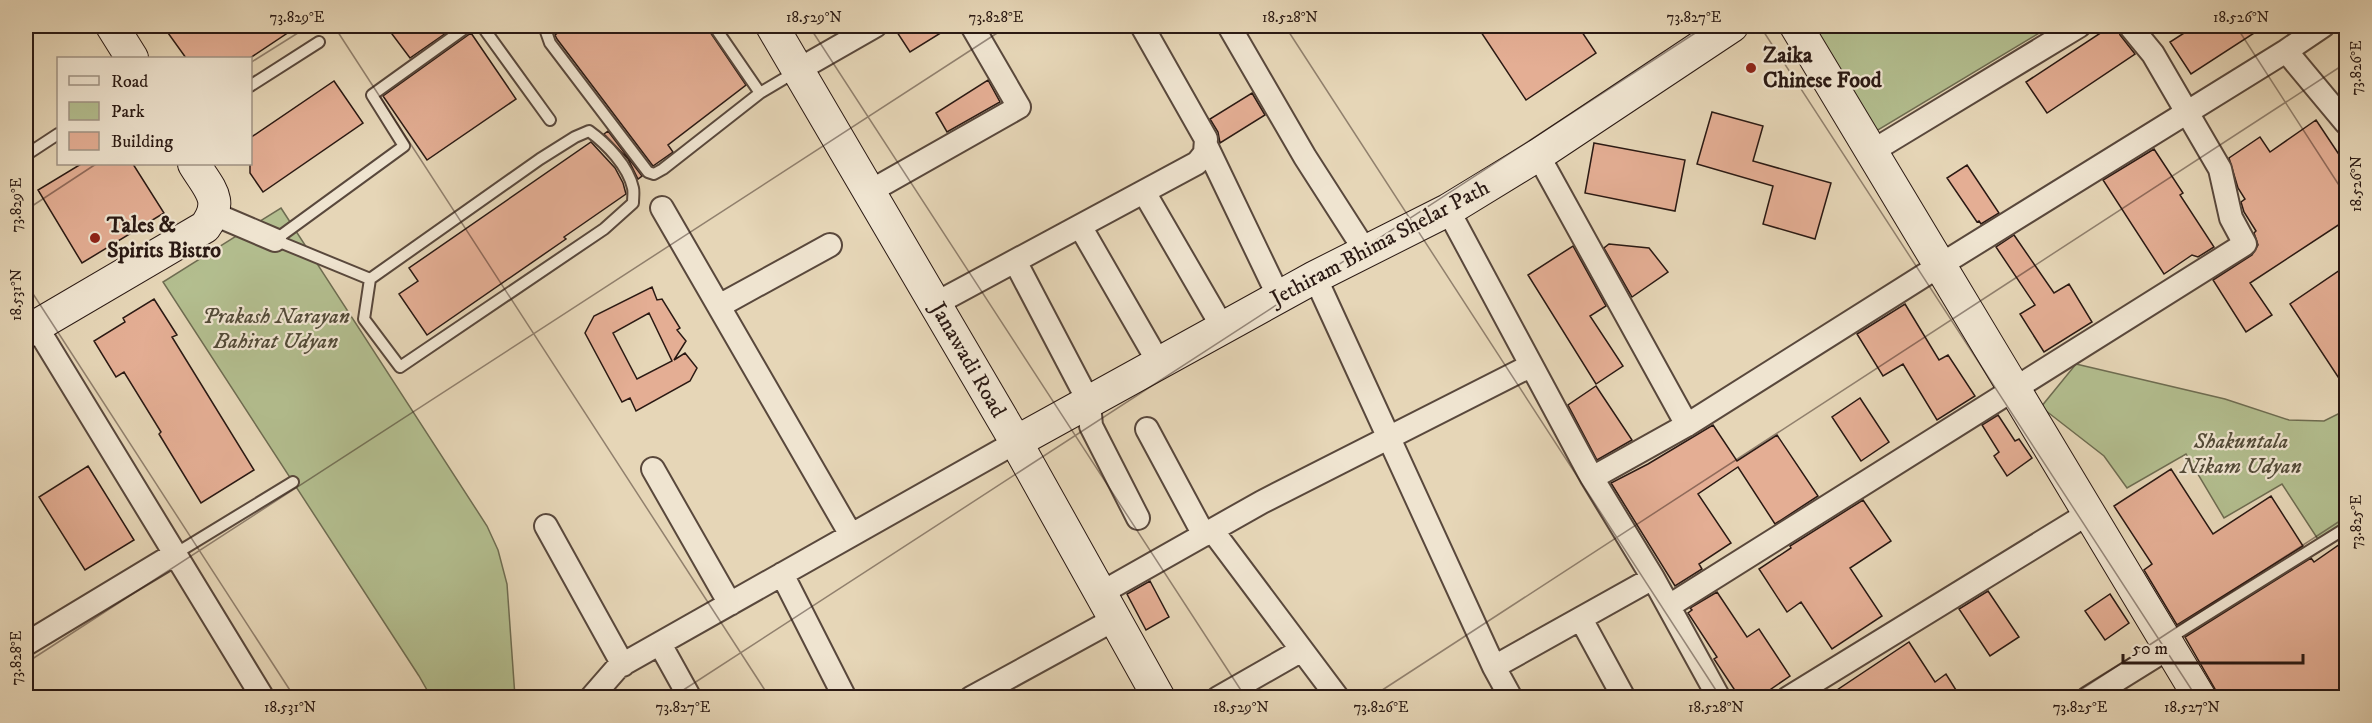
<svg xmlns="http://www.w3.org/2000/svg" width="2372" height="723" viewBox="0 0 2372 723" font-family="'IM FELL DW Pica',serif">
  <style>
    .green { fill: #b3be8f; stroke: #6e6c51; stroke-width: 1.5 }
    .building { fill: #e4ae94; stroke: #2a1913; stroke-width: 1.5; fill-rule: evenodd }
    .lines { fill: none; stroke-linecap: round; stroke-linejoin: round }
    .lane-casing { stroke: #59483c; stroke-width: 14 }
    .street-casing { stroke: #59483c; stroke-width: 26 }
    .secondary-casing { stroke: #2a1913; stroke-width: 34 }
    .lane { stroke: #efe4d0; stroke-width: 10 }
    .street { stroke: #efe4d0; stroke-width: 22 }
    .secondary { stroke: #efe4d0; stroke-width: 32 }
    .ticks { fill: none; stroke: #2a1913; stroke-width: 1.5; stroke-opacity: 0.45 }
    .poi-dot { fill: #8f2418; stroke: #efe4d0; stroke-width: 2 }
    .labels { text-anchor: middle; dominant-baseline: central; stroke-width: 4.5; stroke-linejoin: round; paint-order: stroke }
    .poi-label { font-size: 22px; font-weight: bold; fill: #2a1913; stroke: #efe4d0; text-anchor: start }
    .street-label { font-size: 22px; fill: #2a1913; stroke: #efe4d0 }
    .park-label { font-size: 22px; font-style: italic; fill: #534b38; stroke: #efe4d0 }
    .neatline { fill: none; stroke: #2a1913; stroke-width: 2 }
    .ticks-label { font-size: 15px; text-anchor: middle; fill: #2a1913 }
  </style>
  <rect width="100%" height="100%" fill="#e6d6b7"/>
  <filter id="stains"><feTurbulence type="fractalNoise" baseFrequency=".00333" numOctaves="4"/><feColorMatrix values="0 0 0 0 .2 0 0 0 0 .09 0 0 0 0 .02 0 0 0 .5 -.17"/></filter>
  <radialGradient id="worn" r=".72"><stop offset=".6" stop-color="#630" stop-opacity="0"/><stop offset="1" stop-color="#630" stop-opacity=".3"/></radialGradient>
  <path class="green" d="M 1823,26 L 2051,26 L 1863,139 L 1804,37 Z
    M 281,208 L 487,526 L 498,550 L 507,584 L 515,697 L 431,697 L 419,676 L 163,282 Z
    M 2076,364 L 2225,399 L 2289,420 L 2324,421 L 2346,410 L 2346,533 L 2323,547 L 2282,484 L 2224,518 L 2186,454 L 2127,488 L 2104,456 L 2041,407 Z"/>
  <path class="building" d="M 163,26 L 298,26 L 250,58 L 186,58 Z
    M 386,26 L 456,26 L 410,58 Z
    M 567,26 L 706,26 L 746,85 L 668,145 L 673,152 L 653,166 L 557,39 L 555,35 Z
    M 893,26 L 952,26 L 910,52 Z
    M 1477,26 L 1578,26 L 1596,53 L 1526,100 Z
    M 2111,26 L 2117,26 L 2120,35 L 2135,54 L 2047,113 L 2026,82 Z
    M 2195,26 L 2202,26 L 2207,33 L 2219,26 L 2265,26 L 2191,74 L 2170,42 Z
    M 471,33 L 516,99 L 427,160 L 383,96 Z
    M 988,80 L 1000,102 L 947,132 L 936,113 Z
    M 334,81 L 363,123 L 263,192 L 250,173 L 250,138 Z
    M 1252,93 L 1265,115 L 1220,143 L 1218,132 L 1210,119 Z
    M 1712,112 L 1763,126 L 1753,161 L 1831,183 L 1815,239 L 1763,224 L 1773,186 L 1697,164 Z
    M 2316,120 L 2346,165 L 2346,220 L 2250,283 L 2272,315 L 2246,332 L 2213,280 L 2252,255 L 2258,245 L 2254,233 L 2256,231 L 2244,212 L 2241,202 L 2245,199 L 2238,188 L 2229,158 L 2260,137 L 2270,152 Z
    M 608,131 L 642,176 L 638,179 L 628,159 L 604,134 Z
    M 591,142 L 615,168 L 623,183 L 626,194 L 564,237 L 566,239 L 427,335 L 399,294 L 418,281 L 409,268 Z
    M 1594,143 L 1685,160 L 1675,211 L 1585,193 Z
    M 2154,149 L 2183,193 L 2180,195 L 2214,247 L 2198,257 L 2192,255 L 2164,274 L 2103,180 Z
    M 81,164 L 133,164 L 164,213 L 82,263 L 38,190 Z
    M 1967,165 L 1999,213 L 1981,224 L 1979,221 L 1977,222 L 1947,178 Z
    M 2014,235 L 2054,293 L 2069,284 L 2092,322 L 2044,352 L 2020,314 L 2035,305 L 1996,247 Z
    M 1609,244 L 1649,248 L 1668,272 L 1632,297 L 1604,248 Z
    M 1573,246 L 1606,306 L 1590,316 L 1623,366 L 1596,384 L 1528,275 Z
    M 2346,266 L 2346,389 L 2290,304 Z
    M 652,287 L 657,300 L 662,299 L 680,328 L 677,330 L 686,341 L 674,360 L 685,353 L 697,368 L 690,381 L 636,411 L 630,398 L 622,402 L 585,333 L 594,316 ZM 649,313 L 672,361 L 637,379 L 613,333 Z
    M 154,299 L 177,335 L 172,337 L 254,470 L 201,503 L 159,434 L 161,432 L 124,372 L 116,377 L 94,341 L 125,322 L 123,318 Z
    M 1905,304 L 1939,360 L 1948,355 L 1975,396 L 1937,420 L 1903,364 L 1883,376 L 1857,334 Z
    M 1596,386 L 1632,440 L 1597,460 L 1568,405 Z
    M 1860,398 L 1889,442 L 1861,461 L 1832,417 Z
    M 1998,415 L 2015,441 L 2019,439 L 2032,458 L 2007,476 L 1994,456 L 1999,452 L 1982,425 Z
    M 1713,425 L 1737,461 L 1777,435 L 1818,496 L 1775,524 L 1738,467 L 1698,494 L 1731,543 L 1699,564 L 1702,569 L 1675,586 L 1611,483 L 1648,464 Z
    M 88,466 L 134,540 L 85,570 L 39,497 Z
    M 2171,469 L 2213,534 L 2271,496 L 2303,546 L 2177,625 L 2144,570 L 2152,564 L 2114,506 Z
    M 1863,500 L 1891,541 L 1850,568 L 1882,616 L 1832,649 L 1801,602 L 1787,612 L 1759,569 L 1791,548 L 1790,546 Z
    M 2346,540 L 2346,693 L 2340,698 L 2218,698 L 2215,689 L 2185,637 L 2311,558 L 2314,562 Z
    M 1150,581 L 1169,617 L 1146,630 L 1127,594 Z
    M 1988,591 L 2019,637 L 1990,656 L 1959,609 Z
    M 1717,592 L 1747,637 L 1759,629 L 1790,676 L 1758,698 L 1740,698 L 1714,659 L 1717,657 L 1688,613 L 1692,610 L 1690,608 Z
    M 2110,594 L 2129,623 L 2105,640 L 2085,611 Z
    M 1909,642 L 1935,682 L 1946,674 L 1961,698 L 1825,698 Z"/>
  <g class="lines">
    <defs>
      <path id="lane" d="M 482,26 L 550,120
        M 544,26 L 550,43 L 648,172 L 654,174 L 663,169 L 760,93 L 797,71
        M 714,26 L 760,93
        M 250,86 L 319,42
        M 589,131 C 607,144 628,166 633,188 C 634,192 633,198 633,203 L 604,229 L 400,367 L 364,319 L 370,279 L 540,159 L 575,137 Z
        M 26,155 L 58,134
        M 275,240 L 404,146 L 372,95 L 468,26
        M 275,240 L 370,279
        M 175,554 L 293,482
        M 2168,639 L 2346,528"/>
      <path id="street" d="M 1229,26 L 1305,157 L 1366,252
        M 2286,51 L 2346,123
        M 798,70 L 875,26
        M 1206,145 L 1279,297
        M 1871,152 L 2079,26
        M 1538,155 L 1687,425
        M 869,192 L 1019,107 L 972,26
        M 1144,192 L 1223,328
        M 662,208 L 851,535
        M 1448,210 L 1592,478 L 1653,578 L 1719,698
        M 214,214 L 275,240
        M 1080,226 L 1159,363
        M 1015,261 L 1089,402 L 1091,426 L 1138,518
        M 1315,277 L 1494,667 L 1511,698
        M 935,304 L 1197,163 L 1205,153 L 1206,139 L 1142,26
        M 719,306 L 830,245
        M 36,326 L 263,698
        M 1147,429 L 1204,535
        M 653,469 L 730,604
        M 1592,478 L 1687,425 L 1939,266 L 2286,51 L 2323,26
        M 546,526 L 623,665
        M 1212,530 L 1338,698
        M 782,574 L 845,698
        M 1101,593 L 1262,502 L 1530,366
        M 1669,606 L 2245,244 L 2231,218 L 2220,169 L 2153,54 L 2130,26
        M 1581,619 L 1624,698
        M 26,644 L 175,554
        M 660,644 L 690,698
        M 1494,667 L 1653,578
        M 591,698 L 618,667 L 1016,442
        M 971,698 L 1115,619
        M 1218,698 L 1302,650
        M 1788,698 L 2089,513
        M 2088,698 L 2170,647"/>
      <path id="secondary" d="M 112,26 L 132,58
        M 772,26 L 1016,442 L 1159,698
        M 1796,26 L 2200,698
        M 26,332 L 205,227 C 225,200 209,189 194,164
        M 1016,442 L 1315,277 L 1448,210 L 1538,155 L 1732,26"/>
    </defs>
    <use href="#lane" class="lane-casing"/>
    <use href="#street" class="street-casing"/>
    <use href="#secondary" class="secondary-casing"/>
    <use href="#lane" class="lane"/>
    <use href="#street" class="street"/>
    <use href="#secondary" class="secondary"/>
  </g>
  <path class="ticks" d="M 334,26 L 770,698M 809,26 L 1246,698M 1285,26 L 1721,698M 1760,26 L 2197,698M 2236,26 L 2346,196M 250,63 L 309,26M 26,210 L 96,164M 26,283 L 295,698M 26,663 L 1008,26M 671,698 L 1706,26M 1370,698 L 2346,63M 2068,698 L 2346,517"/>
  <g class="poi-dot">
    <circle cx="1751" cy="68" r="6"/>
    <circle cx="95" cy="238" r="6"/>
  </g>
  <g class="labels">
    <g class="poi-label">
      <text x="1763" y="55">Zaika<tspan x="1763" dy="25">Chinese Food</tspan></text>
      <text x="107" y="225">Tales &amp;<tspan x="107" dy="25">Spirits Bistro</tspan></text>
    </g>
    <g class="street-label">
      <text transform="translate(1380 243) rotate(-28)">Jethiram Bhima Shelar Path</text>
      <text transform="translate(968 360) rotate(60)">Janawadi Road</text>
    </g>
    <g class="park-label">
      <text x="276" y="316">Prakash Narayan<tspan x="276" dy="25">Bahirat Udyan</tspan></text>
      <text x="2241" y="441">Shakuntala<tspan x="2241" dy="25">Nikam Udyan</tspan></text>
    </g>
  </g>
  <rect width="2372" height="723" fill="none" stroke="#e6d6b7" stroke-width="66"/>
  <rect x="57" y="57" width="195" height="108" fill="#efe4d0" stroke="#a09384" stroke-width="1.5"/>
  <rect x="69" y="76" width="30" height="9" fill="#efe4d0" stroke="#a09384" stroke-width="1.5"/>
  <text x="111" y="87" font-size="18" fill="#2a1913">Road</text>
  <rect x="69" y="102" width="30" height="18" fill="#b3be8f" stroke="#a09384" stroke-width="1.5"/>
  <text x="111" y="117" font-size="18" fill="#2a1913">Park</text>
  <rect x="69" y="132" width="30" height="18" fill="#e4ae94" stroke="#a09384" stroke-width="1.5"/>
  <text x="111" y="147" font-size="18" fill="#2a1913">Building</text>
  <path d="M2123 654v9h180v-9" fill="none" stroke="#2a1913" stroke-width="3"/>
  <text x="2132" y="654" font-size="18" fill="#2a1913" stroke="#efe4d0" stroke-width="4.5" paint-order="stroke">50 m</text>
  <rect x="33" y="33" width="2306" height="657" class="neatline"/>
  <g class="ticks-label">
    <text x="297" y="22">73.829°E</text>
    <text x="814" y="22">18.529°N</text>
    <text x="996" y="22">73.828°E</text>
    <text x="1290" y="22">18.528°N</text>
    <text x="1694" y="22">73.827°E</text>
    <text x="2241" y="22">18.526°N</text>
    <text transform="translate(2356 68) rotate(-90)" y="5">73.826°E</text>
    <text transform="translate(2356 184) rotate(-90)" y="5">18.526°N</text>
    <text transform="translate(16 205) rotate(-90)" y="5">73.829°E</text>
    <text transform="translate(16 295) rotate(-90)" y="5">18.531°N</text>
    <text transform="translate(2356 522) rotate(-90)" y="5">73.825°E</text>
    <text transform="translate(16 658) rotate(-90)" y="5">73.828°E</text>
    <text x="290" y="712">18.531°N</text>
    <text x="683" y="712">73.827°E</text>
    <text x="1241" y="712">18.529°N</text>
    <text x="1381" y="712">73.826°E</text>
    <text x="1716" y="712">18.528°N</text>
    <text x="2080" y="712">73.825°E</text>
    <text x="2192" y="712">18.527°N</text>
  </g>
  <rect width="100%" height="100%" filter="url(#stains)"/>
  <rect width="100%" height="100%" fill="url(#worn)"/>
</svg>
